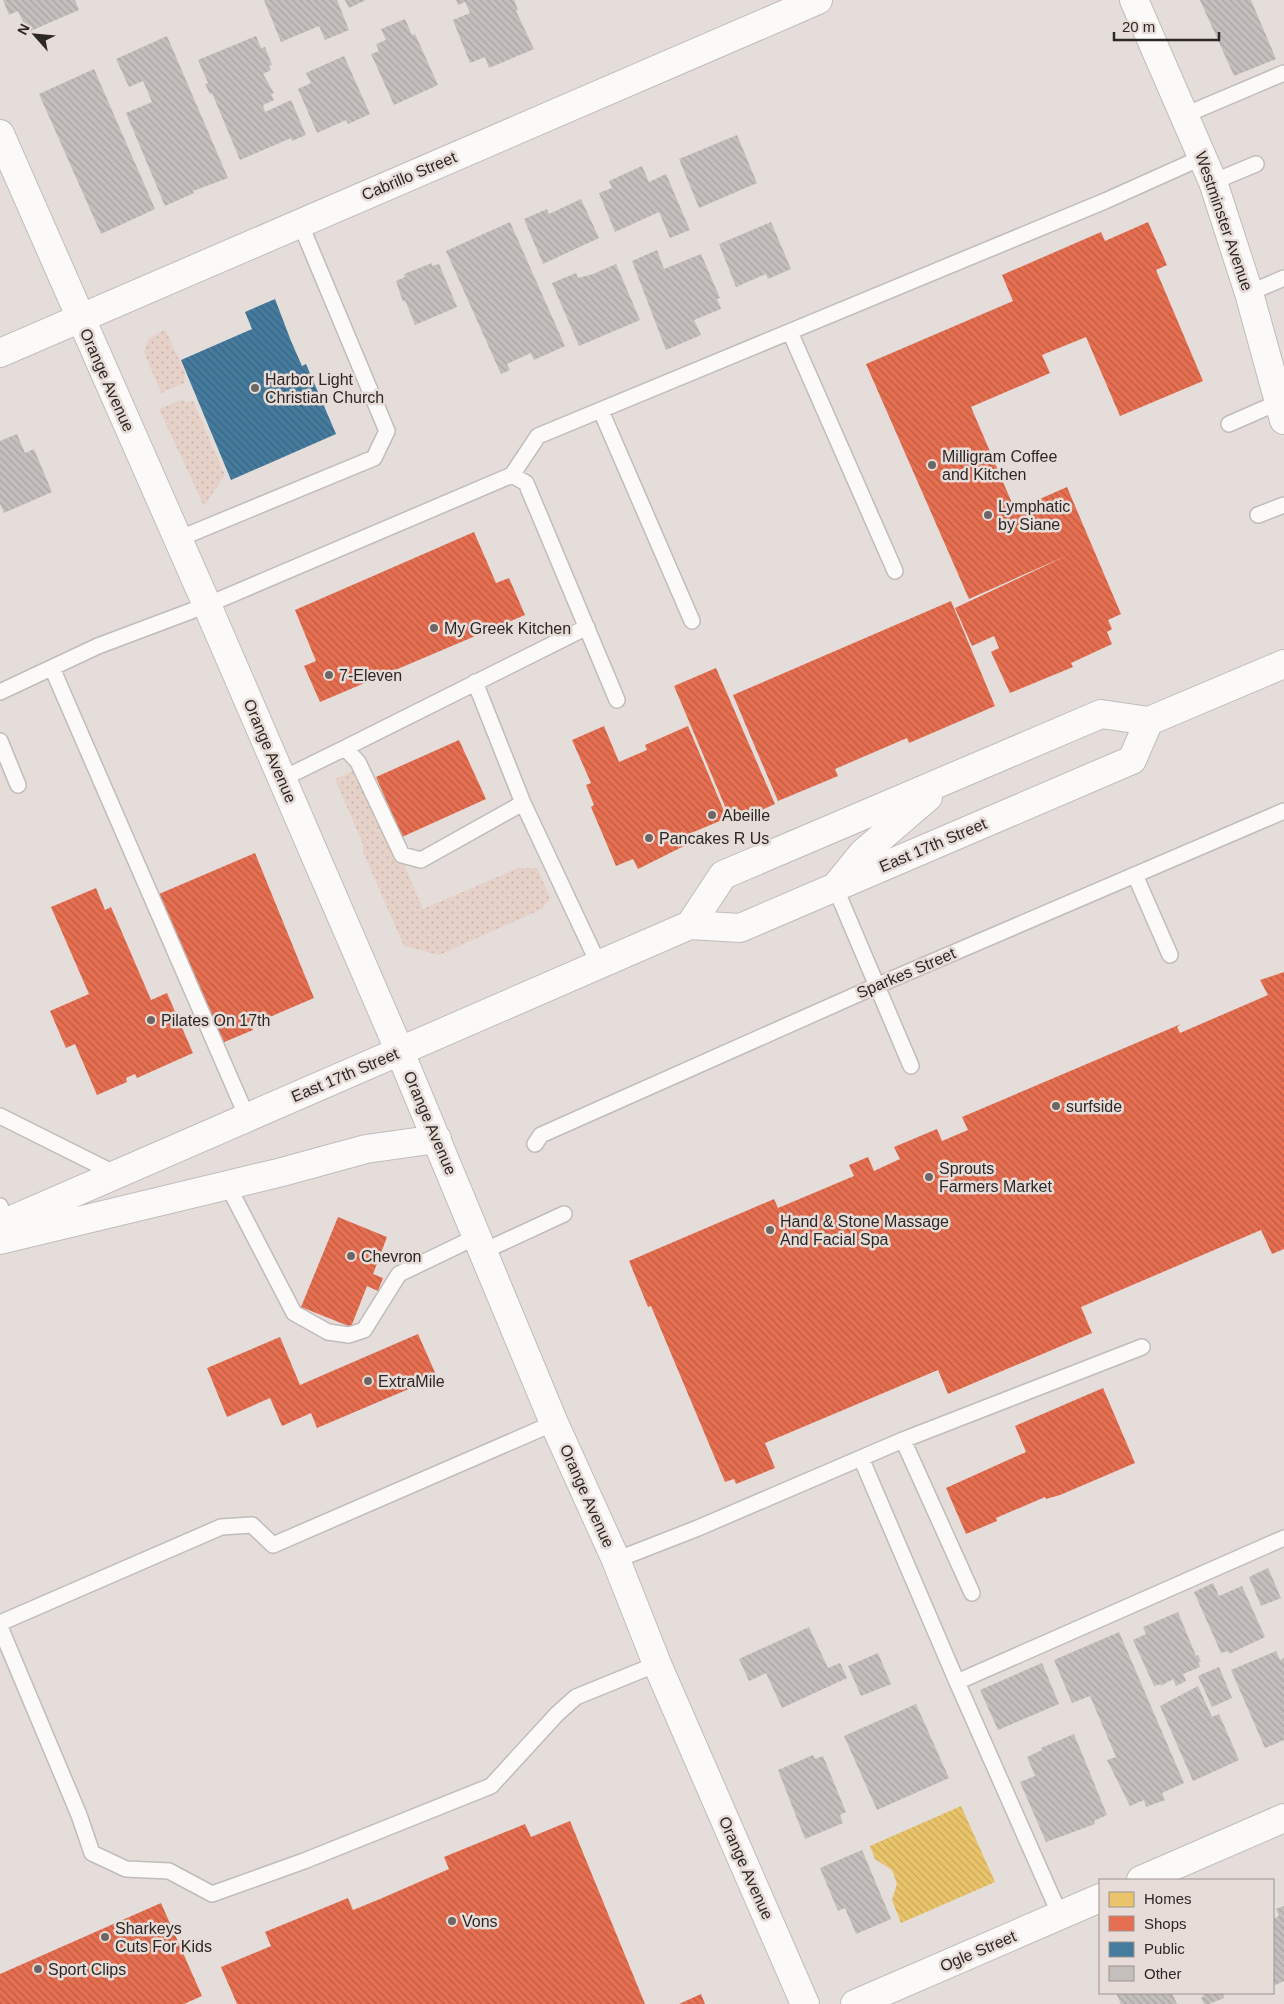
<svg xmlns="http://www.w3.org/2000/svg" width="1284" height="2004" viewBox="0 0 1284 2004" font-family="Helvetica,sans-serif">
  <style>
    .grass { fill: url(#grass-dots) }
    .homes { fill: url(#homes-back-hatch) }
    .shops { fill: url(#shops-back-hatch) }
    .public { fill: url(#public-back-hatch) }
    .building { fill: url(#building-back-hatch) }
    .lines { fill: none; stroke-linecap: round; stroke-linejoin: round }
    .service-casing { stroke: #c1bcba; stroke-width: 18 }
    .minor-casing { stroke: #c1bcba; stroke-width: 30 }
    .secondary-casing { stroke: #c1bcba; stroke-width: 30 }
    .service { stroke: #fbfaf9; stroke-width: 15 }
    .minor { stroke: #fbfaf9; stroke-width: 28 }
    .secondary { stroke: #fbfaf9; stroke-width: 28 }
    .poi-dot { fill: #6c6765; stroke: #e7dcd7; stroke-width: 2 }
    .labels { text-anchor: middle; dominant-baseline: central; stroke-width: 5; stroke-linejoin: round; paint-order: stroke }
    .street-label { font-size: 16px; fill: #2c2826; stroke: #e7dcd7 }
    .poi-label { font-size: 16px; fill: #2c2826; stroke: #e7dcd7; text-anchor: start }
  </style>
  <defs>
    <pattern id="grass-dots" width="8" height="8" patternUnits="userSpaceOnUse" patternTransform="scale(1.25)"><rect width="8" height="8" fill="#e5d1c8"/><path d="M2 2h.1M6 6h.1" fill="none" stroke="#c5b3ac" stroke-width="1.8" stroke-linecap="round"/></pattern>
    <pattern id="homes-back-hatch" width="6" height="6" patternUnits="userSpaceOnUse" patternTransform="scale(1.25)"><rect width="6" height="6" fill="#e9c46a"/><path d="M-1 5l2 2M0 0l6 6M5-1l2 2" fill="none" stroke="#c8a85c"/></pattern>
    <pattern id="shops-back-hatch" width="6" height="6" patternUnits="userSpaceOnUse" patternTransform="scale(1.25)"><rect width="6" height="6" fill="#e76f51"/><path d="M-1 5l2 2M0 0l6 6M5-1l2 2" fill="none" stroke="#bb5b43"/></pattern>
    <pattern id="public-back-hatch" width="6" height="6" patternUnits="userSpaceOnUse" patternTransform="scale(1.25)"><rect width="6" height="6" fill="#457b9d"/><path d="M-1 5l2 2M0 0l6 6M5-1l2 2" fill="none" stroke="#3a6580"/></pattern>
    <pattern id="building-back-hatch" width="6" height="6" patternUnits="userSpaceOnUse" patternTransform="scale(1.25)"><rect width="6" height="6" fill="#c4bfbc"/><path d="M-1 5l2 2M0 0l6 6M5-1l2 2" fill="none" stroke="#a9a4a1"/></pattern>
  </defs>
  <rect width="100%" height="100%" fill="#e4ddda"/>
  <path class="grass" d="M 165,329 L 185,372 L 184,383 L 161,393 L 144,352 L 148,339 Z
    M 183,399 L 186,403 L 193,401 L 225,475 L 204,506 L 159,409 Z
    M 356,770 L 365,773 L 423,909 L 518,868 L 537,868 L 550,898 L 542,909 L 439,955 L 404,946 L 363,852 L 363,844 L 335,779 Z"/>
  <path class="homes" d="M 961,1806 L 995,1882 L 901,1923 L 892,1900 L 897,1884 L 892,1870 L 875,1859 L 870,1846 Z"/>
  <path class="shops" d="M 1148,222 L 1167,265 L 1156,270 L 1203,381 L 1120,416 L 1086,337 L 1042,355 L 1050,373 L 971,407 L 1015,510 L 1067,487 L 1121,614 L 1108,620 L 1112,629 L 1107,632 L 1112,644 L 1071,663 L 1073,667 L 1010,693 L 991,652 L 999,648 L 994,636 L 972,646 L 955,608 L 1068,555 L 969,599 L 866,364 L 1013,301 L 1002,275 L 1101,232 L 1105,241 Z
    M 474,532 L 496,583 L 509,578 L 525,615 L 320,702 L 304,666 L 316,661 L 295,610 Z
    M 951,601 L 995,706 L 909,743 L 907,738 L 835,769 L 838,776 L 778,801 L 733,695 Z
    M 716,668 L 775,804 L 732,823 L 674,686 Z
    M 604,726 L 619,762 L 647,750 L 645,745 L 688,726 L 727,818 L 684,836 L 682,831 L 681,832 L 686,845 L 638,869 L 633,859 L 616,866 L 591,807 L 594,805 L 586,785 L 591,783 L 572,740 Z
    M 459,740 L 486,799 L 402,837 L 376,777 Z
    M 255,853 L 314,998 L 251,1025 L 253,1030 L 222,1043 L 159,894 Z
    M 96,888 L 105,910 L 111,907 L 151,1000 L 167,993 L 193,1053 L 137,1078 L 135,1074 L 126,1078 L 127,1082 L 97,1095 L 75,1044 L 66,1048 L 50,1011 L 89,994 L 51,907 Z
    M 1284,972 L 1284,1249 L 1272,1254 L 1261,1230 L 1081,1307 L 1092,1333 L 948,1394 L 938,1370 L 765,1443 L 775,1468 L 736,1484 L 734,1479 L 725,1482 L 651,1306 L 648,1307 L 629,1261 L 774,1199 L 778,1208 L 854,1176 L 849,1165 L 868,1157 L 874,1171 L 900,1159 L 894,1147 L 937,1129 L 942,1141 L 968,1130 L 962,1117 L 1181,1024 L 1177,1027 L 1180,1033 L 1268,995 L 1260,980 Z
    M 338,1217 L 387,1237 L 373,1274 L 383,1278 L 378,1291 L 367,1286 L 351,1327 L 301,1307 Z
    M 418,1334 L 437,1377 L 317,1428 L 311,1413 L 282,1426 L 270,1398 L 227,1417 L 207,1368 L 280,1337 L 300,1385 Z
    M 1103,1388 L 1135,1463 L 1060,1495 L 1046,1499 L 1045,1497 L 996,1518 L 997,1521 L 966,1534 L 946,1488 L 1026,1452 L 1015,1426 Z
    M 570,1821 L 645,2004 L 237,2004 L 221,1967 L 271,1946 L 265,1932 L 348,1898 L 353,1910 L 380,1899 L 449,1869 L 444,1857 L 525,1824 L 531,1837 Z
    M 161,1903 L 202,1996 L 184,2004 L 0,2004 L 0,1974 Z
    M 701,1994 L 705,2004 L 679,2004 Z"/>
  <path class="public" d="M 275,299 L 291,341 L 302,366 L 306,364 L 336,434 L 231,480 L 181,360 L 252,329 L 245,312 Z"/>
  <path class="building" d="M 3,0 L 75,0 L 79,10 L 28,32 L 18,11 L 9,15 Z
    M 264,0 L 337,0 L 349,30 L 325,40 L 319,26 L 281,42 Z
    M 345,0 L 366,0 L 349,8 Z
    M 456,0 L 514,0 L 518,10 L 516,11 L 534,49 L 489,68 L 485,57 L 470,63 L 453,20 L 470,13 L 465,2 L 458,5 Z
    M 1200,0 L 1251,0 L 1276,59 L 1234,76 Z
    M 405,19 L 412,35 L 415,34 L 438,85 L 394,105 L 371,54 L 379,51 L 376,44 L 386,40 L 381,29 Z
    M 167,36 L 228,178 L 193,191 L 194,193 L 165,206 L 126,113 L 152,102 L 143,81 L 129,87 L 116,59 Z
    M 256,36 L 261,48 L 265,47 L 272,65 L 269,66 L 271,70 L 263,74 L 274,93 L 271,94 L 274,100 L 263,105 L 265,112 L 291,100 L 306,135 L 292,141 L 291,138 L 240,160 L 212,93 L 210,94 L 205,84 L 208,83 L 198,60 Z
    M 344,56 L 370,114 L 348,124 L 346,120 L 317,133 L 298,89 L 311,83 L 306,73 Z
    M 94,69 L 155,209 L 101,234 L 39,94 Z
    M 737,135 L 757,183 L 699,208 L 679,159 Z
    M 642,166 L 649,182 L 666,174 L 690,230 L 670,238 L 659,212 L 615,232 L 599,193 L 612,188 L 609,181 Z
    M 581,199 L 599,238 L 543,264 L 524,219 L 547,209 L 549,214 Z
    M 510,222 L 565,346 L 534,360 L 531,353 L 507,364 L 510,370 L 501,374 L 446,251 Z
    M 771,222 L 791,269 L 768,279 L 766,274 L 736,287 L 719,244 Z
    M 657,250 L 664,269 L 701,254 L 720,298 L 717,299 L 721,309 L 694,320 L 701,335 L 666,350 L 632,261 Z
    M 432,263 L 432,266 L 439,264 L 457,307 L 415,325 L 405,300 L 403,302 L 396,281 L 405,277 L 404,274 Z
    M 616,264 L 640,320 L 579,346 L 552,283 L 576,273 L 578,278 L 593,274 Z
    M 17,434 L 25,453 L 34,449 L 52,492 L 4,513 L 0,504 L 0,441 Z
    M 1268,1568 L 1281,1598 L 1261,1606 L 1249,1577 Z
    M 1213,1583 L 1219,1596 L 1242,1586 L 1265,1637 L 1229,1654 L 1228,1651 L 1221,1653 L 1194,1592 Z
    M 1178,1612 L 1196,1656 L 1198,1655 L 1201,1662 L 1198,1662 L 1200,1667 L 1183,1674 L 1186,1681 L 1176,1686 L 1173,1679 L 1161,1686 L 1161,1684 L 1154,1686 L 1133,1640 L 1146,1634 L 1143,1627 Z
    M 809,1627 L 828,1668 L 840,1663 L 847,1678 L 782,1708 L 766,1673 L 749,1681 L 739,1659 Z
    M 1119,1632 L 1184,1783 L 1162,1793 L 1165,1800 L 1146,1807 L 1144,1800 L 1130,1806 L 1107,1760 L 1116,1757 L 1090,1696 L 1072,1703 L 1054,1660 Z
    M 1276,1651 L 1280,1660 L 1284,1658 L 1284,1740 L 1265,1748 L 1231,1670 Z
    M 878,1653 L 891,1684 L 861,1696 L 848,1666 Z
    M 1042,1663 L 1059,1704 L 998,1730 L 980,1690 Z
    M 1219,1667 L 1232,1698 L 1212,1707 L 1198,1676 Z
    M 1198,1686 L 1212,1717 L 1219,1714 L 1239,1760 L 1193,1781 L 1160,1706 Z
    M 916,1704 L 949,1778 L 877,1810 L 844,1736 Z
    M 1074,1734 L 1107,1815 L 1094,1821 L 1095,1824 L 1046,1842 L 1020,1782 L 1035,1776 L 1027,1757 L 1042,1750 L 1041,1748 Z
    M 813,1755 L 815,1759 L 823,1756 L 846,1812 L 840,1815 L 843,1823 L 805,1839 L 778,1770 Z
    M 862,1850 L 891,1919 L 856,1934 L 845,1908 L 838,1911 L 820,1868 Z
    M 1284,1906 L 1284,1981 L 1273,1986 L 1273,1919 L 1279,1916 L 1276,1909 Z
    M 1116,1993 L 1172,1993 L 1177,2004 L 1121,2004 Z
    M 1202,1993 L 1229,1993 L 1223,1995 L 1224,1998 L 1209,2004 L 1204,2004 L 1201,1998 L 1204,1996 Z"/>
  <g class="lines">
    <defs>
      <path id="service" d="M 1185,115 L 1284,73
        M 1213,182 L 1256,164
        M 1249,293 L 1284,278
        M 790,332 L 895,571
        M 601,411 L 692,621
        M 1229,424 L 1279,402
        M 512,475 L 538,436 L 1105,201 L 1203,157
        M 1258,515 L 1284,505
        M 178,539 L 374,458 L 387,431 L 300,223
        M 52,668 L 247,1117
        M 475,682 L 523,803
        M 0,692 L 98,646 L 207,605 L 512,475 L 526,483 L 617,700
        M 0,741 L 18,785
        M 345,748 L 587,627
        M 282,779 L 345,748 L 358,762 L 402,855 L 421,860 L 523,803 L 599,965
        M 1135,875 L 1170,955
        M 835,887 L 911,1066
        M 0,1116 L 116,1174
        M 535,1144 L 541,1135 L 876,986 L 1284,811
        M 228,1186 L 294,1313 L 328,1332 L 349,1335 L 364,1330 L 399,1274 L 478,1236
        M 0,1206 L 7,1222
        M 484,1251 L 564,1214
        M 903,1440 L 972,1593
        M 861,1458 L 957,1682
        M 616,1560 L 698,1528 L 903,1440 L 1142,1347
        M 0,1623 L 221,1527 L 252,1525 L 273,1545 L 554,1423
        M 0,1627 L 79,1815 L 92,1853 L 126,1869 L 169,1871 L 212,1894 L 304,1861 L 491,1786 L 557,1714 L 576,1697 L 657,1664
        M 1060,1915 L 957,1682 L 1284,1538"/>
      <path id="minor" d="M 1134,0 L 1213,182 L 1249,293 L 1284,420
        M 0,134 L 207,605 L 400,1052 L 554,1423 L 616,1560 L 657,1664 L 805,2004
        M 0,353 L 818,0
        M 1141,1880 L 1284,1818
        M 855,2004 L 1100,1898"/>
      <path id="secondary" d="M 837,885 L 863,853 L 928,797
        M 690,925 L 723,875 L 1101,714 L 1149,721 L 1284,664
        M 0,1225 L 690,925 L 740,928 L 1132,760 L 1149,721
        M 0,1240 L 282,1172 L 366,1149 L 437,1139"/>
    </defs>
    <use href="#service" class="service-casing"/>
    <use href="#minor" class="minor-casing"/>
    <use href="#secondary" class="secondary-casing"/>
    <use href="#service" class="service"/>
    <use href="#minor" class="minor"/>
    <use href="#secondary" class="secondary"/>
  </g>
  <g class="poi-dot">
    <circle cx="255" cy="388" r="5"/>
    <circle cx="932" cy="465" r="5"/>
    <circle cx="988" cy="515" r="5"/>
    <circle cx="434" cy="628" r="5"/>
    <circle cx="329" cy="675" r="5"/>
    <circle cx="712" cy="815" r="5"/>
    <circle cx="649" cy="838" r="5"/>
    <circle cx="151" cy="1020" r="5"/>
    <circle cx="1056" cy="1106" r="5"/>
    <circle cx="929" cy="1177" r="5"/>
    <circle cx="770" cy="1230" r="5"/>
    <circle cx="351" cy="1256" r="5"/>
    <circle cx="368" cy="1381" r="5"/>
    <circle cx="452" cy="1921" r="5"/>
    <circle cx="105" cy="1937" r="5"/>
    <circle cx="38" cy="1969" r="5"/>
  </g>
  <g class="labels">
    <g class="street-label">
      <text transform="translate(409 176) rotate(-23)">Cabrillo Street</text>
      <text transform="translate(1224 221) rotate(71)">Westminster Avenue</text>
      <text transform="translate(107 380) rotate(66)">Orange Avenue</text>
      <text transform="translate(270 751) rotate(67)">Orange Avenue</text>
      <text transform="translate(933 845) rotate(-23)">East 17th Street</text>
      <text transform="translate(906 973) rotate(-23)">Sparkes Street</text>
      <text transform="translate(345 1075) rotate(-23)">East 17th Street</text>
      <text transform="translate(430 1123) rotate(67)">Orange Avenue</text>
      <text transform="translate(587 1496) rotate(66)">Orange Avenue</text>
      <text transform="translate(746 1868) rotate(66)">Orange Avenue</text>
      <text transform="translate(978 1951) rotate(-23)">Ogle Street</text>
    </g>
    <g class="poi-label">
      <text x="265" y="379">Harbor Light<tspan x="265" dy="18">Christian Church</tspan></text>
      <text x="942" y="456">Milligram Coffee<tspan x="942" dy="18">and Kitchen</tspan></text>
      <text x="998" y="506">Lymphatic<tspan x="998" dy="18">by Siane</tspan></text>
      <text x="444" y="628">My Greek Kitchen</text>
      <text x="339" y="675">7-Eleven</text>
      <text x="722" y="815">Abeille</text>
      <text x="659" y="838">Pancakes R Us</text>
      <text x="161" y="1020">Pilates On 17th</text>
      <text x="1066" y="1106">surfside</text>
      <text x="939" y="1168">Sprouts<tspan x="939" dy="18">Farmers Market</tspan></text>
      <text x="780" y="1221">Hand &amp; Stone Massage<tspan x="780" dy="18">And Facial Spa</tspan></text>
      <text x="361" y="1256">Chevron</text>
      <text x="378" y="1381">ExtraMile</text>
      <text x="462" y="1921">Vons</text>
      <text x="115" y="1928">Sharkeys<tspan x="115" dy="18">Cuts For Kids</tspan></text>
      <text x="48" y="1969">Sport Clips</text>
    </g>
  </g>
  <rect x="1099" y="1879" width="175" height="115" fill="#e7dcd7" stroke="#9c9490"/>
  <rect x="1109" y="1892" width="25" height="15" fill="#e9c46a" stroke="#9c9490"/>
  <text x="1144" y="1904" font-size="15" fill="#2c2826">Homes</text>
  <rect x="1109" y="1916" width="25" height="15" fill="#e76f51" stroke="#9c9490"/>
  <text x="1144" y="1929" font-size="15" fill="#2c2826">Shops</text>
  <rect x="1109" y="1942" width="25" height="15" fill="#457b9d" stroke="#9c9490"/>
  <text x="1144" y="1954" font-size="15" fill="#2c2826">Public</text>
  <rect x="1109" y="1966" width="25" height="15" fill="#c4bfbc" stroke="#9c9490"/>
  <text x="1144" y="1979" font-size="15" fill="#2c2826">Other</text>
  <g transform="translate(35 35) rotate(297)" stroke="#e7dcd7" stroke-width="4" paint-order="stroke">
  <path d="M0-4L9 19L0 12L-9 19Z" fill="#2c2826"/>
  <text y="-8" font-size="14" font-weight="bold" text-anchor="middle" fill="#2c2826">N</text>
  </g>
  <path d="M1114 32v8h105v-8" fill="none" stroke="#2c2826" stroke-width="2.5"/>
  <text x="1122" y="32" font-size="15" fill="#2c2826" stroke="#e7dcd7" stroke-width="4" paint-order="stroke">20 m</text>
</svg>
